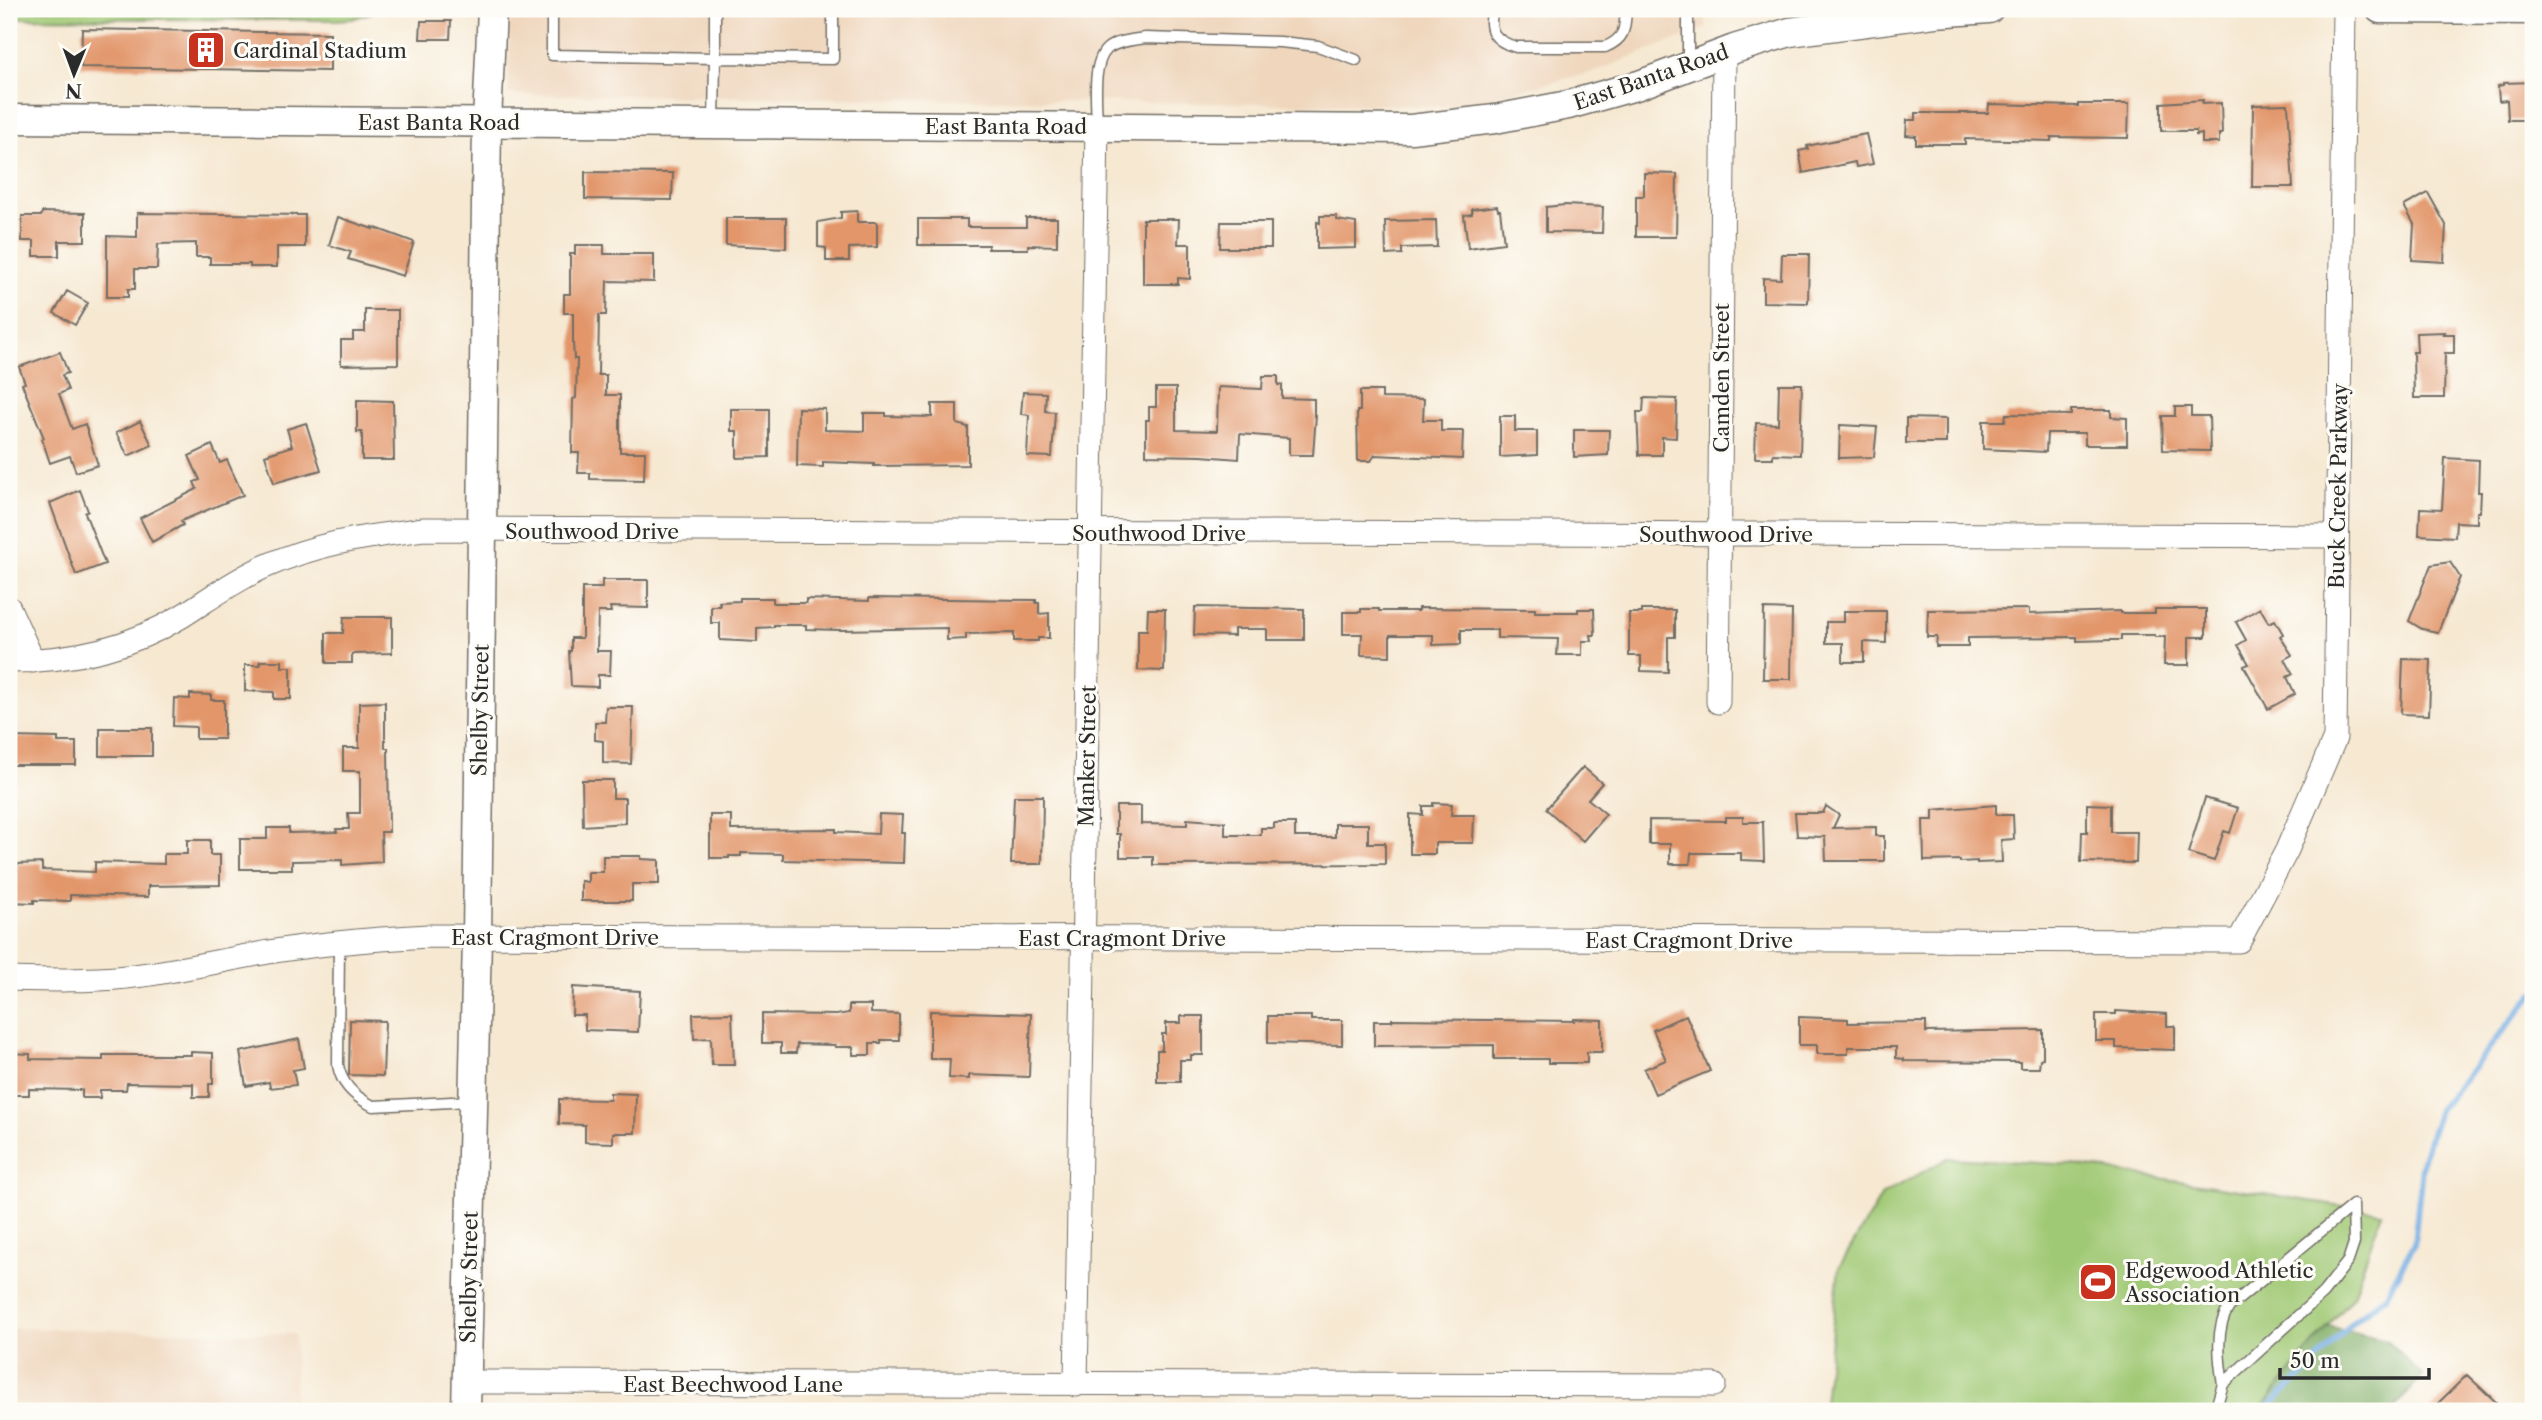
<svg xmlns="http://www.w3.org/2000/svg" width="2542" height="1420" viewBox="0 0 2542 1420" font-family="'Libre Caslon Text',serif">
  <style>
    .built { fill: #efd6bc }
    .green { fill: #a0c975; stroke: #667a50; stroke-width: 2 }
    .forest { fill: #80ad66; stroke: #566c48; stroke-width: 2 }
    .lines { fill: none; stroke-linecap: round; stroke-linejoin: round }
    .stream { stroke: #72ace2; stroke-width: 6 }
    .building { fill: #e2966b }
    .service-casing { stroke: #726d65; stroke-width: 13 }
    .minor-casing { stroke: #726d65; stroke-width: 25 }
    .tertiary-casing { stroke: #726d65; stroke-width: 31 }
    .service { stroke: #fff; stroke-width: 10 }
    .minor { stroke: #fff; stroke-width: 23 }
    .tertiary { stroke: #fff; stroke-width: 28 }
    .labels { text-anchor: middle; dominant-baseline: central; stroke-width: 6; stroke-linejoin: round; paint-order: stroke }
    .poi-label { font-size: 21px; fill: #2b2b2b; stroke: #fdfcf7; text-anchor: start }
    .street-label { font-size: 21px; fill: #2b2b2b; stroke: #fdfcf7 }
  </style>
  <rect width="100%" height="100%" fill="#fdfcf7"/>
  <filter id="ink" filterUnits="userSpaceOnUse"><feTurbulence type="fractalNoise" baseFrequency=".0143" numOctaves="2"/><feDisplacementMap in="SourceGraphic" scale="14" xChannelSelector="R" yChannelSelector="G"/><feConvolveMatrix kernelMatrix="1 2 1 2 8 2 1 2 1" color-interpolation-filters="sRGB"/></filter>
  <filter id="wash" filterUnits="userSpaceOnUse"><feTurbulence type="fractalNoise" baseFrequency=".00686" numOctaves="4" result="noise"/><feDisplacementMap in="SourceGraphic" scale="28" xChannelSelector="R" yChannelSelector="G"/><feGaussianBlur stdDeviation="1.57" result="paint"/><feColorMatrix in="noise" values="0 0 0 0 0 0 0 0 0 0 0 0 0 0 0 0 0 1.4 0 .05"/><feComposite in="paint" operator="in"/></filter>
  <g filter="url(#wash)">
    <rect width="100%" height="100%" fill="#f6e8d1"/>
    <path class="built" d="M 510,9 L 1706,9 L 1706,28 L 1593,72 L 1456,106 L 508,94 Z
      M 9,1328 L 295,1334 L 294,1411 L 9,1411 Z"/>
    <path class="green" d="M 9,9 L 382,9 L 352,19 L 333,20 L 9,18 Z
      M 1948,1158 L 2074,1165 L 2382,1212 L 2353,1296 L 2259,1411 L 1823,1411 L 1839,1268 L 1882,1195 Z"/>
    <path class="forest" d="M 2328,1326 L 2386,1340 L 2423,1376 L 2392,1411 L 2259,1411 Z"/>
    <g class="lines">
      <path class="stream" d="M 2264,1411 L 2306,1372 L 2351,1323 L 2385,1297 L 2414,1244 L 2423,1158 L 2439,1110 L 2533,994"/>
    </g>
    <g id="blocks">
      <path class="building" d="M 421,21 L 451,21 L 450,39 L 420,39 Z
        M 82,29 L 330,33 L 330,71 L 81,67 Z
        M 2533,82 L 2533,120 L 2508,120 L 2507,100 L 2499,101 L 2498,86 L 2503,85 L 2503,83 Z
        M 2203,100 L 2202,104 L 2221,103 L 2222,134 L 2219,134 L 2219,143 L 2202,143 L 2202,134 L 2196,135 L 2196,131 L 2161,131 L 2161,103 Z
        M 1989,104 L 2078,106 L 2078,104 L 2129,104 L 2128,138 L 2051,137 L 2051,141 L 1965,139 L 1965,144 L 1916,144 L 1916,136 L 1906,135 L 1907,120 L 1916,120 L 1916,113 L 1988,113 Z
        M 2288,104 L 2293,187 L 2252,187 L 2253,105 Z
        M 1866,134 L 1873,164 L 1856,167 L 1855,162 L 1803,173 L 1799,151 L 1808,149 L 1807,146 Z
        M 585,172 L 673,173 L 672,200 L 585,199 Z
        M 1644,173 L 1677,174 L 1676,237 L 1636,237 L 1636,196 L 1644,196 Z
        M 2428,193 L 2446,225 L 2444,262 L 2412,260 L 2414,224 L 2404,206 Z
        M 1565,205 L 1603,207 L 1602,233 L 1546,232 L 1546,207 Z
        M 1497,206 L 1498,210 L 1500,210 L 1504,243 L 1468,248 L 1464,215 L 1472,214 L 1472,209 Z
        M 857,211 L 857,222 L 877,222 L 877,247 L 849,248 L 849,261 L 826,261 L 826,248 L 818,247 L 818,222 L 841,218 L 841,212 Z
        M 42,212 L 85,213 L 85,241 L 59,241 L 59,256 L 34,256 L 34,241 L 22,241 L 22,216 L 41,216 Z
        M 137,213 L 305,215 L 305,247 L 277,247 L 277,267 L 250,267 L 250,264 L 210,264 L 210,257 L 196,257 L 196,243 L 158,244 L 157,269 L 135,269 L 135,289 L 128,289 L 128,297 L 107,297 L 107,236 L 137,237 Z
        M 1320,216 L 1337,216 L 1337,220 L 1356,223 L 1356,248 L 1317,249 L 1317,222 L 1320,223 Z
        M 338,217 L 373,229 L 373,227 L 414,242 L 403,276 L 348,259 L 351,252 L 329,245 Z
        M 726,218 L 786,218 L 786,248 L 726,245 Z
        M 1026,218 L 1057,218 L 1057,246 L 1028,245 L 1028,249 L 988,249 L 988,245 L 918,245 L 918,219 L 967,219 L 967,227 L 1026,227 Z
        M 1143,219 L 1179,219 L 1178,244 L 1190,244 L 1190,279 L 1178,278 L 1178,284 L 1143,284 Z
        M 1436,220 L 1437,247 L 1402,248 L 1402,254 L 1386,255 L 1385,221 Z
        M 1221,222 L 1271,222 L 1271,248 L 1220,248 Z
        M 575,245 L 604,245 L 604,254 L 654,254 L 654,282 L 607,281 L 606,315 L 599,315 L 598,375 L 606,375 L 606,395 L 620,395 L 620,452 L 645,452 L 644,480 L 590,479 L 590,473 L 578,473 L 579,453 L 572,453 L 573,399 L 576,398 L 577,359 L 574,359 L 573,343 L 573,313 L 564,313 L 564,294 L 570,294 L 570,254 L 575,254 Z
        M 1782,254 L 1809,254 L 1808,303 L 1763,302 L 1763,278 L 1781,279 Z
        M 67,291 L 88,303 L 75,325 L 54,313 Z
        M 365,310 L 398,310 L 398,364 L 341,365 L 341,340 L 353,340 L 353,332 L 365,332 Z
        M 2445,332 L 2444,334 L 2454,334 L 2454,353 L 2445,353 L 2444,398 L 2414,398 L 2413,352 L 2417,352 L 2416,333 Z
        M 60,352 L 68,373 L 62,375 L 68,390 L 59,394 L 72,429 L 85,424 L 98,465 L 76,472 L 70,456 L 50,463 L 42,439 L 44,438 L 22,384 L 25,383 L 19,367 Z
        M 1263,376 L 1278,376 L 1278,385 L 1282,385 L 1282,398 L 1314,399 L 1314,416 L 1316,415 L 1313,455 L 1289,455 L 1289,438 L 1240,434 L 1239,459 L 1201,456 L 1146,455 L 1146,420 L 1149,420 L 1149,407 L 1156,407 L 1156,388 L 1176,388 L 1176,430 L 1217,431 L 1218,387 L 1262,389 Z
        M 1779,384 L 1802,384 L 1800,455 L 1773,454 L 1773,458 L 1755,458 L 1756,423 L 1778,424 Z
        M 1360,391 L 1382,391 L 1382,398 L 1424,399 L 1423,420 L 1441,420 L 1441,431 L 1463,431 L 1462,459 L 1375,455 L 1371,461 L 1358,461 L 1357,411 L 1360,411 Z
        M 1023,392 L 1046,393 L 1045,411 L 1055,412 L 1052,457 L 1027,456 L 1029,415 L 1021,414 Z
        M 1644,398 L 1677,399 L 1676,438 L 1662,437 L 1662,455 L 1639,455 L 1637,412 L 1643,412 Z
        M 357,400 L 393,401 L 394,460 L 362,460 L 362,432 L 357,432 Z
        M 932,404 L 957,404 L 957,424 L 968,427 L 968,465 L 874,466 L 874,464 L 823,462 L 823,467 L 797,466 L 798,408 L 825,409 L 825,430 L 864,431 L 864,413 L 886,413 L 886,416 L 932,417 Z
        M 2175,407 L 2191,407 L 2191,416 L 2209,416 L 2210,451 L 2163,450 L 2162,416 L 2175,416 Z
        M 731,409 L 769,409 L 769,457 L 737,458 L 737,431 L 731,431 Z
        M 2071,410 L 2111,410 L 2111,417 L 2127,418 L 2127,445 L 2085,445 L 2085,433 L 2047,433 L 2046,452 L 1983,449 L 1983,421 L 2005,421 L 2006,414 L 2071,415 Z
        M 1500,416 L 1515,416 L 1515,431 L 1537,431 L 1537,455 L 1500,457 Z
        M 1906,418 L 1946,419 L 1946,443 L 1906,443 Z
        M 140,421 L 152,445 L 128,456 L 116,433 Z
        M 306,423 L 321,470 L 274,483 L 265,455 L 292,446 L 287,429 Z
        M 1840,425 L 1877,427 L 1874,457 L 1839,458 Z
        M 1574,430 L 1609,430 L 1608,455 L 1574,457 Z
        M 212,445 L 220,463 L 227,460 L 243,495 L 181,521 L 183,525 L 152,542 L 140,518 L 197,489 L 194,482 L 200,480 L 189,456 Z
        M 2445,458 L 2479,460 L 2478,492 L 2481,492 L 2480,512 L 2477,512 L 2477,523 L 2456,522 L 2455,537 L 2419,535 L 2420,508 L 2442,509 Z
        M 80,490 L 88,511 L 85,513 L 105,564 L 76,575 L 50,503 Z
        M 2450,562 L 2460,577 L 2438,632 L 2422,629 L 2409,621 L 2431,565 Z
        M 602,580 L 648,580 L 648,608 L 610,607 L 611,612 L 598,612 L 597,651 L 611,651 L 610,675 L 598,675 L 598,687 L 571,686 L 569,651 L 571,651 L 571,638 L 582,638 L 582,588 L 602,588 Z
        M 740,598 L 773,598 L 773,603 L 806,603 L 806,599 L 869,601 L 869,598 L 1036,600 L 1036,603 L 1039,603 L 1039,614 L 1049,613 L 1049,638 L 1038,638 L 1038,641 L 1014,641 L 1014,633 L 966,634 L 966,639 L 947,640 L 947,628 L 840,630 L 806,629 L 806,625 L 774,625 L 774,627 L 757,628 L 757,642 L 720,640 L 720,623 L 711,623 L 711,606 L 720,606 L 719,602 L 740,601 Z
        M 1195,607 L 1304,609 L 1304,640 L 1267,640 L 1267,629 L 1234,629 L 1234,636 L 1194,635 Z
        M 1418,608 L 1535,609 L 1535,612 L 1578,612 L 1578,609 L 1594,609 L 1595,635 L 1591,635 L 1592,641 L 1582,641 L 1582,655 L 1557,655 L 1558,639 L 1497,638 L 1497,630 L 1461,630 L 1461,644 L 1433,645 L 1433,635 L 1390,635 L 1390,656 L 1361,655 L 1362,634 L 1343,634 L 1343,612 L 1361,612 L 1361,609 L 1379,609 L 1379,611 L 1418,611 Z
        M 2260,608 L 2269,623 L 2275,620 L 2283,634 L 2280,636 L 2292,655 L 2285,659 L 2293,674 L 2287,677 L 2295,694 L 2268,709 L 2244,666 L 2249,664 L 2238,645 L 2246,640 L 2236,622 Z
        M 1148,609 L 1165,609 L 1164,671 L 1138,670 L 1138,630 L 1147,630 Z
        M 1764,609 L 1792,610 L 1791,679 L 1763,679 Z
        M 2029,609 L 2029,614 L 2120,611 L 2120,613 L 2155,613 L 2155,609 L 2206,609 L 2206,637 L 2189,637 L 2189,665 L 2164,665 L 2165,637 L 2155,637 L 2155,635 L 2121,635 L 2121,640 L 2112,640 L 2077,641 L 2077,637 L 1968,638 L 1968,647 L 1936,647 L 1937,637 L 1927,637 L 1928,610 Z
        M 1642,610 L 1675,610 L 1675,637 L 1668,637 L 1668,672 L 1641,671 L 1641,656 L 1629,656 L 1629,613 L 1642,613 Z
        M 1844,611 L 1886,611 L 1886,643 L 1864,642 L 1864,662 L 1843,662 L 1843,643 L 1826,643 L 1826,622 L 1844,622 Z
        M 344,617 L 392,617 L 392,653 L 352,654 L 352,663 L 326,663 L 326,633 L 343,633 Z
        M 2403,659 L 2431,660 L 2429,715 L 2401,714 Z
        M 260,661 L 282,661 L 282,667 L 291,667 L 291,699 L 274,699 L 274,692 L 245,691 L 245,665 L 260,665 Z
        M 190,694 L 211,695 L 211,700 L 224,700 L 224,739 L 196,739 L 196,727 L 173,726 L 174,698 L 190,699 Z
        M 385,702 L 385,748 L 388,748 L 389,832 L 381,832 L 382,862 L 342,865 L 342,860 L 292,861 L 292,869 L 240,869 L 240,839 L 267,839 L 267,828 L 289,828 L 289,833 L 337,832 L 336,829 L 349,829 L 348,813 L 360,813 L 360,771 L 343,771 L 343,748 L 359,748 L 359,703 Z
        M 606,707 L 633,707 L 631,764 L 603,763 L 603,741 L 595,740 L 595,722 L 605,722 Z
        M 100,728 L 152,728 L 152,756 L 100,756 Z
        M 11,737 L 58,738 L 58,742 L 76,742 L 76,765 L 11,765 Z
        M 1583,767 L 1602,783 L 1588,799 L 1606,814 L 1583,841 L 1546,809 Z
        M 582,780 L 613,780 L 613,798 L 625,798 L 625,823 L 583,826 Z
        M 1014,796 L 1043,796 L 1042,864 L 1011,864 Z
        M 2205,798 L 2238,808 L 2230,833 L 2224,831 L 2214,861 L 2188,853 Z
        M 1433,803 L 1452,804 L 1451,815 L 1474,815 L 1473,843 L 1435,843 L 1435,854 L 1410,854 L 1410,814 L 1423,815 L 1423,806 L 1433,806 Z
        M 2087,804 L 2111,805 L 2111,832 L 2137,832 L 2136,863 L 2081,862 L 2082,832 L 2087,832 Z
        M 1996,805 L 1996,815 L 2013,815 L 2014,839 L 2001,840 L 2002,862 L 1977,863 L 1977,861 L 1960,862 L 1960,860 L 1924,861 L 1923,820 L 1933,820 L 1933,810 Z
        M 1116,806 L 1141,806 L 1141,824 L 1187,825 L 1187,819 L 1225,822 L 1225,835 L 1261,835 L 1261,828 L 1274,828 L 1274,823 L 1295,823 L 1295,837 L 1335,837 L 1335,824 L 1368,824 L 1368,843 L 1385,843 L 1385,864 L 1153,865 L 1153,857 L 1120,857 L 1120,834 L 1116,834 Z
        M 1826,806 L 1839,815 L 1833,828 L 1876,827 L 1876,836 L 1884,836 L 1884,861 L 1826,861 L 1825,837 L 1797,836 L 1795,813 L 1823,813 Z
        M 879,814 L 903,815 L 902,833 L 905,833 L 904,863 L 783,860 L 783,854 L 741,853 L 741,856 L 729,856 L 729,858 L 710,858 L 710,815 L 731,815 L 731,830 L 836,829 L 836,832 L 878,834 Z
        M 1726,817 L 1743,817 L 1743,822 L 1763,822 L 1764,861 L 1741,860 L 1741,853 L 1691,853 L 1690,864 L 1670,864 L 1670,844 L 1649,844 L 1649,820 L 1726,821 Z
        M 187,840 L 210,840 L 210,855 L 220,855 L 220,885 L 148,886 L 148,897 L 70,895 L 70,901 L 34,900 L 34,903 L 10,902 L 11,870 L 17,870 L 17,864 L 42,863 L 42,870 L 95,872 L 95,862 L 164,864 L 164,854 L 187,854 Z
        M 603,856 L 641,856 L 641,859 L 659,860 L 659,884 L 632,884 L 632,901 L 581,901 L 581,881 L 588,882 L 588,872 L 603,872 Z
        M 573,987 L 640,991 L 638,1032 L 585,1030 L 585,1015 L 572,1015 Z
        M 849,1005 L 871,1005 L 871,1013 L 899,1014 L 899,1040 L 881,1040 L 881,1043 L 870,1043 L 870,1055 L 853,1055 L 853,1047 L 835,1047 L 835,1045 L 797,1044 L 796,1053 L 781,1053 L 781,1043 L 762,1043 L 762,1014 L 836,1015 L 849,1013 Z
        M 930,1011 L 1031,1014 L 1029,1077 L 969,1075 L 969,1079 L 949,1078 L 950,1059 L 930,1059 Z
        M 2116,1011 L 2167,1014 L 2167,1026 L 2175,1026 L 2175,1050 L 2116,1048 L 2116,1041 L 2096,1041 L 2096,1014 L 2116,1014 Z
        M 732,1013 L 734,1065 L 712,1065 L 711,1038 L 694,1039 L 693,1014 Z
        M 1686,1015 L 1710,1071 L 1655,1094 L 1644,1069 L 1666,1060 L 1653,1030 Z
        M 1181,1016 L 1203,1016 L 1203,1055 L 1191,1055 L 1191,1060 L 1180,1060 L 1180,1082 L 1157,1082 L 1157,1050 L 1162,1050 L 1162,1034 L 1166,1034 L 1166,1023 L 1181,1023 Z
        M 1268,1016 L 1311,1016 L 1311,1020 L 1342,1020 L 1342,1045 L 1268,1043 Z
        M 1799,1017 L 1848,1019 L 1848,1023 L 1926,1022 L 1926,1032 L 2043,1030 L 2043,1058 L 2040,1059 L 2039,1068 L 2020,1068 L 2020,1062 L 1904,1061 L 1904,1059 L 1896,1058 L 1896,1047 L 1848,1047 L 1848,1054 L 1817,1054 L 1817,1045 L 1799,1045 Z
        M 1392,1019 L 1574,1021 L 1574,1019 L 1602,1020 L 1602,1052 L 1587,1052 L 1587,1063 L 1548,1063 L 1548,1059 L 1494,1059 L 1494,1045 L 1374,1046 L 1374,1021 L 1392,1021 Z
        M 350,1020 L 385,1021 L 383,1076 L 349,1075 Z
        M 299,1039 L 304,1068 L 293,1070 L 296,1085 L 270,1088 L 269,1082 L 246,1086 L 240,1052 Z
        M 191,1052 L 213,1053 L 213,1084 L 209,1084 L 209,1097 L 193,1097 L 193,1084 L 127,1083 L 126,1090 L 100,1090 L 100,1098 L 82,1098 L 82,1090 L 29,1089 L 29,1095 L 9,1095 L 9,1053 L 30,1054 L 30,1059 L 103,1060 L 103,1055 L 191,1055 Z
        M 610,1093 L 636,1094 L 635,1133 L 613,1133 L 613,1143 L 585,1142 L 585,1125 L 559,1124 L 559,1099 L 610,1100 Z
        M 2467,1375 L 2496,1402 L 2494,1404 L 2501,1411 L 2430,1411 Z"/>
    </g>
  </g>
  <g filter="url(#ink)">
    <use href="#blocks" fill-opacity="0" stroke="#726d65" stroke-width="2"/>
    <g class="lines">
      <defs>
        <path id="service" d="M 552,9 L 552,55 L 715,58 L 715,9
          M 1493,9 C 1487,30 1494,41 1516,47 L 1605,47 C 1625,39 1625,29 1626,9
          M 1688,64 L 1688,9
          M 714,124 L 715,58 L 833,59 L 833,9
          M 1097,127 C 1097,106 1091,64 1107,49 C 1116,41 1133,40 1145,38 L 1280,42 L 1318,46 L 1356,60
          M 339,942 L 338,1065 C 341,1084 355,1097 373,1106 L 471,1101
          M 2215,1411 L 2223,1384 L 2323,1293 L 2348,1261 L 2354,1243 L 2353,1205 L 2229,1307 C 2215,1328 2219,1360 2223,1384"/>
        <path id="minor" d="M 9,608 L 33,661
          M 9,661 C 69,661 130,648 182,616 C 209,599 235,580 264,567 C 320,542 365,537 424,529 L 2337,536
          M 1718,702 L 1724,53
          M 9,979 C 48,980 88,981 126,977 C 175,972 221,960 269,952 C 322,943 375,939 428,936 L 2239,941 L 2287,850 L 2335,738 L 2344,9
          M 467,1382 L 1714,1385
          M 1076,1385 L 1097,127"/>
        <path id="tertiary" d="M 2380,9 L 2533,10
          M 9,119 L 1411,129 L 1495,119 L 1568,105 L 1639,85 L 1734,49 L 1790,32 L 1935,13 L 1989,9
          M 466,1411 L 477,938 L 487,122 L 492,9"/>
      </defs>
      <use href="#service" class="service-casing"/>
      <use href="#minor" class="minor-casing"/>
      <use href="#tertiary" class="tertiary-casing"/>
      <use href="#service" class="service"/>
      <use href="#minor" class="minor"/>
      <use href="#tertiary" class="tertiary"/>
    </g>
  </g>
  <defs>
    <symbol id="building-square" viewBox="-11 -11 22 22"><rect x="-9" y="-9" width="18" height="18" rx="4" fill="#c8321e" stroke="#fdfcf7"/><path d="M-4-6H4V6H1V3H-1V6H-4ZM-2.5-4.3h1.7v1.8h-1.7ZM.8-4.3h1.7v1.8H.8ZM-2.5-1h1.7V.8h-1.7ZM.8-1h1.7V.8H.8Z" fill="#fff"/></symbol>
    <symbol id="stadium-square" viewBox="-11 -11 22 22"><rect x="-9" y="-9" width="18" height="18" rx="4" fill="#c8321e" stroke="#fdfcf7"/><path d="M0-5a6.5 5 0 1 0 0 10a6.5 5 0 1 0 0-10ZM-3.5-1.8h7v3.6h-7Z" fill="#fff"/></symbol>
  </defs>
  <g fill-rule="evenodd">
    <use href="#building-square" x="184" y="28" width="44" height="44"/>
    <use href="#stadium-square" x="2076" y="1260" width="44" height="44"/>
  </g>
  <g class="labels">
    <g class="poi-label">
      <text x="233" y="50">Cardinal Stadium</text>
      <text x="2125" y="1270">Edgewood Athletic<tspan x="2125" dy="24">Association</tspan></text>
    </g>
    <g class="street-label">
      <text transform="translate(1651 77) rotate(-19)">East Banta Road</text>
      <text x="439" y="122">East Banta Road</text>
      <text x="1006" y="126">East Banta Road</text>
      <text transform="translate(1721 378) rotate(-90)">Camden Street</text>
      <text transform="translate(2338 486) rotate(-89)">Buck Creek Parkway</text>
      <text x="592" y="531">Southwood Drive</text>
      <text x="1159" y="533">Southwood Drive</text>
      <text x="1726" y="534">Southwood Drive</text>
      <text transform="translate(480 710) rotate(-89)">Shelby Street</text>
      <text transform="translate(1087 756) rotate(-89)">Manker Street</text>
      <text x="555" y="937">East Cragmont Drive</text>
      <text x="1122" y="938">East Cragmont Drive</text>
      <text x="1689" y="940">East Cragmont Drive</text>
      <text transform="translate(469 1277) rotate(-89)">Shelby Street</text>
      <text x="733" y="1384">East Beechwood Lane</text>
    </g>
  </g>
  <rect width="2542" height="1420" fill="none" stroke="#fdfcf7" stroke-width="35"/>
  <g transform="translate(74 74) rotate(181)" stroke="#fdfcf7" stroke-width="5" paint-order="stroke">
  <path d="M0-5L12 26L0 18L-12 26Z" fill="#2b2b2b"/>
  <text y="-10" font-size="19" font-weight="bold" text-anchor="middle" fill="#2b2b2b">N</text>
  </g>
  <path d="M2280 1368v10h149v-10" fill="none" stroke="#2b2b2b" stroke-width="3.5"/>
  <text x="2290" y="1368" font-size="21" fill="#2b2b2b" stroke="#fdfcf7" stroke-width="5" paint-order="stroke">50 m</text>
</svg>
